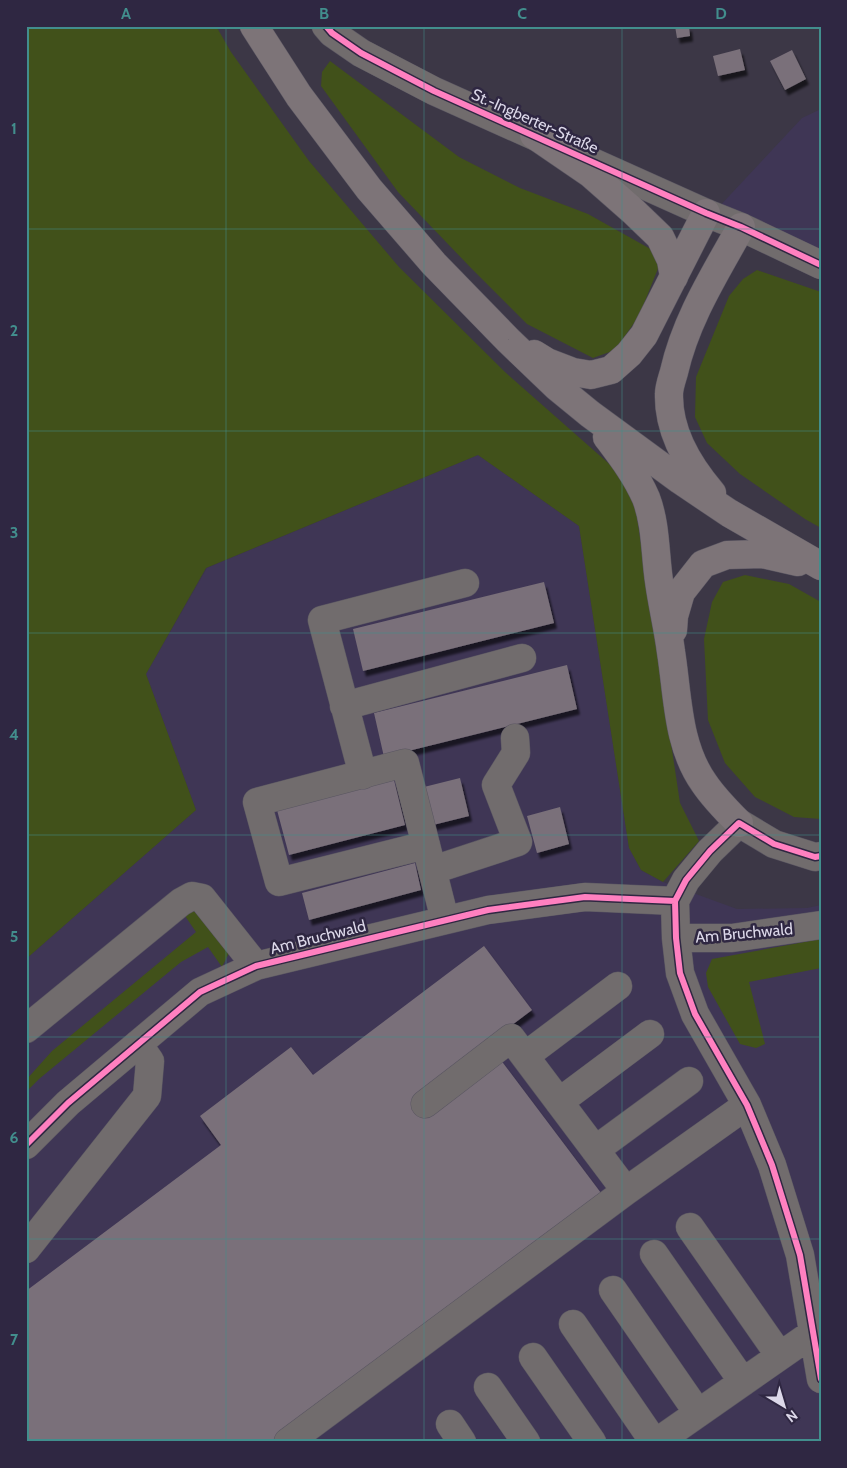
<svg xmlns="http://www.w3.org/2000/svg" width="847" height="1468" viewBox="0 0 847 1468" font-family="Cabin,sans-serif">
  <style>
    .built { fill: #3f3655 }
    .green { fill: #41511a }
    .building { fill: #7a707a; filter: url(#shadow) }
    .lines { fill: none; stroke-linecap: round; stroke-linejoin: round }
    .minor-casing { stroke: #5a5662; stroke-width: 29 }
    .major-casing { stroke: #5a5662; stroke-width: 29 }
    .minor { stroke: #716c6d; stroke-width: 28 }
    .major { stroke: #7d7478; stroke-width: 28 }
    .cycleway-casing { stroke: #2f2742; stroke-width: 9 }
    .cycleway { stroke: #ff80c0; stroke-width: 6 }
    .grid { fill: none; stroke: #428e8d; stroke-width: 1; stroke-opacity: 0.55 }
    .labels { text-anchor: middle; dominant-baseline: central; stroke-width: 5; stroke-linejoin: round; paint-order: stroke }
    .street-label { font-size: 16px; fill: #dcd8e9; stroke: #2f2742 }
    .neatline { fill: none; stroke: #428e8d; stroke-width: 2 }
    .grid-label { font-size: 16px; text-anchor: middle; font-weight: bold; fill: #428e8d }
  </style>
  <defs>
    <filter id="shadow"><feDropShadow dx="3" dy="5.5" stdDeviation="1" flood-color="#0009"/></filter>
  </defs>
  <rect width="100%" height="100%" fill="#3c3746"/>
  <path class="built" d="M 821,109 L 821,250 L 716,210 L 802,118 Z
    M 478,455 L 579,526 L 629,847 L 641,870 L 663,882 L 737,909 L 807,908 L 821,905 L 821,1442 L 26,1442 L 26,959 L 196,810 L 146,674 L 207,568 Z"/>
  <path class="green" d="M 26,26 L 216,26 L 231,52 L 309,161 L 399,267 L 505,372 L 632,484 L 680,803 L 699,841 L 663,882 L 641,870 L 629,848 L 579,526 L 478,455 L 206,568 L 146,674 L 196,810 L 26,959 Z
    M 330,61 L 459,157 L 520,188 L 588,214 L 663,256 L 639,316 L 615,350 L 593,358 L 527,324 L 471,268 L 398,192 L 321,86 L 322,72 Z
    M 757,270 L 821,292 L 821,528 L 805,519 L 740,474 L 707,443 L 695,417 L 696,377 L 729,296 L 743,279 Z
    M 745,575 L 789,584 L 821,602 L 821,819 L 794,817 L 755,797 L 725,763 L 708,720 L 704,639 L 712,602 L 723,582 Z
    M 192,910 L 201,916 L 229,953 L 222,967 L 208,947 L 181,962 L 39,1079 L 26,1092 L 26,1080 L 52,1051 L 196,932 L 183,913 Z
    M 821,939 L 821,968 L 749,982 L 765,1044 L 756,1048 L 740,1044 L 708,987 L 706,973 L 712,959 Z"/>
  <path class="building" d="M 675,26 L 689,26 L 690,36 L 677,38 Z
    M 740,49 L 745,70 L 718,76 L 713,56 Z
    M 792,50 L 806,79 L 785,90 L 770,61 Z
    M 544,582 L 554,623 L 363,671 L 353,629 Z
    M 567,665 L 577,709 L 384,757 L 374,713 Z
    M 460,778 L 469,816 L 433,825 L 424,787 Z
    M 394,780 L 405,825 L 289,855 L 277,810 Z
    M 560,807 L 569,844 L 537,853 L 527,816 Z
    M 415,863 L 421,890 L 309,920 L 302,893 Z
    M 484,946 L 532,1010 L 413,1099 L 500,1059 L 601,1193 L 270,1442 L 26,1442 L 26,1291 L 221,1145 L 200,1116 L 291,1047 L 313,1075 Z"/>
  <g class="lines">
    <defs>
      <path id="minor" d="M 326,26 L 332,33 L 361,53 L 434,91 L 706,213 L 741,227 L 821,265
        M 344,706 L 522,658
        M 363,775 L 322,620 L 465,583
        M 426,845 L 279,882 L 257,802 L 405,763 L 445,920
        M 821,856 L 815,857 L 774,844 L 739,823 L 710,851 L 686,880 L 675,901 L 676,938 L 680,973 L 695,1014 L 747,1105 L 772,1165 L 800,1255 L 821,1379
        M 433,870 L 518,842 L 496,785 L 516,753 L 515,738
        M 676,938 L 732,938 L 821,925
        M 26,1029 L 181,902 L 192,896 L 202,898 L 256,966
        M 525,1056 L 618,986
        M 559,1102 L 650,1034
        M 425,1104 L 511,1038 L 626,1191
        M 26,1145 L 68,1103 L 200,992 L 256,966 L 488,910 L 585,897 L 675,901
        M 595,1150 L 689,1081
        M 690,1227 L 780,1356
        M 26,1249 L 147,1096 L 150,1061 L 138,1044
        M 654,1254 L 743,1382
        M 613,1290 L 698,1413
        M 573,1324 L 654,1442
        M 533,1357 L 592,1442
        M 488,1387 L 526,1442
        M 450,1424 L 462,1442
        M 288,1442 L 626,1191 L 747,1105
        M 657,1442 L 813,1333"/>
      <path id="major" d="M 254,26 L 299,96 L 369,189 L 434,264 L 508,340 L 557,387 L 590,414 L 680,480 L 729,513 L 821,566
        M 534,135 L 591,174 L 633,211 L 660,237 L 671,260 L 674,277
        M 534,354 L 547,362 L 573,372 L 591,375 L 611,370 L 629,354 L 644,335 L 706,213
        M 607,437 C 622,457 636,475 646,498 C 656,524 655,554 659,581 C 662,604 668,628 671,652 C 678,696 677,745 704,783 C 714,798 726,810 739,823
        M 712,493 C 688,465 668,432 669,394 C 669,387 672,379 674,372 C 686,319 715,274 741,227
        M 673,630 L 674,616 L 681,592 L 703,564 L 727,555 L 762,554 L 798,562"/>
    </defs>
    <use href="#minor" class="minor-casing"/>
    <use href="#major" class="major-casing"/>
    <use href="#minor" class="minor"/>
    <use href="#major" class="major"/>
    <defs>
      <path id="cycleway" d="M 326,26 L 332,33 L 361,53 L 434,91 L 706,213 L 741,227 L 821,265
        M 821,856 L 815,857 L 774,844 L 739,823 L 710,851 L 686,880 L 675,901 L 676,938 L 680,973 L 695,1014 L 747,1105 L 772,1165 L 800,1255 L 821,1379
        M 26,1145 L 68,1103 L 200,992 L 256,966 L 488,910 L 585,897 L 675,901"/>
    </defs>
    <use href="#cycleway" class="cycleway-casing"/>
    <use href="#cycleway" class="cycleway"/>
  </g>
  <path class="grid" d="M 226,26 L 226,1442M 424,26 L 424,1442M 622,26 L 622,1442M 26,229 L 821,229M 26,431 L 821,431M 26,633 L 821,633M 26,835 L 821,835M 26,1037 L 821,1037M 26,1239 L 821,1239"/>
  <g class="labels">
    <g class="street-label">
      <text transform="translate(535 121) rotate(24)">St.-Ingberter-Straße</text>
      <text transform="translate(744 933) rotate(-5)">Am Bruchwald</text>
      <text transform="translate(318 937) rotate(-14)">Am Bruchwald</text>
    </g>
  </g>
  <rect width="847" height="1468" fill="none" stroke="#2f2742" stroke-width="55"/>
  <g transform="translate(784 1406) rotate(142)" stroke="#2f2742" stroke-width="4" paint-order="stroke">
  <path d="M0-4L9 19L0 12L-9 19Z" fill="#dcd8e9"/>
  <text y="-8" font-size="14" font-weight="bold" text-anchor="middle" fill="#dcd8e9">N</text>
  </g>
  <rect x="28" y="28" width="792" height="1412" class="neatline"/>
  <g class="grid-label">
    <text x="126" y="19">A</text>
    <text x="324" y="19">B</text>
    <text x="522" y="19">C</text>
    <text x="721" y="19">D</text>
    <text x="14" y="134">1</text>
    <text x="14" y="336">2</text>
    <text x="14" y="538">3</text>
    <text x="14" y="740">4</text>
    <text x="14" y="942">5</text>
    <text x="14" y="1143">6</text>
    <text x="14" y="1345">7</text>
  </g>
</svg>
